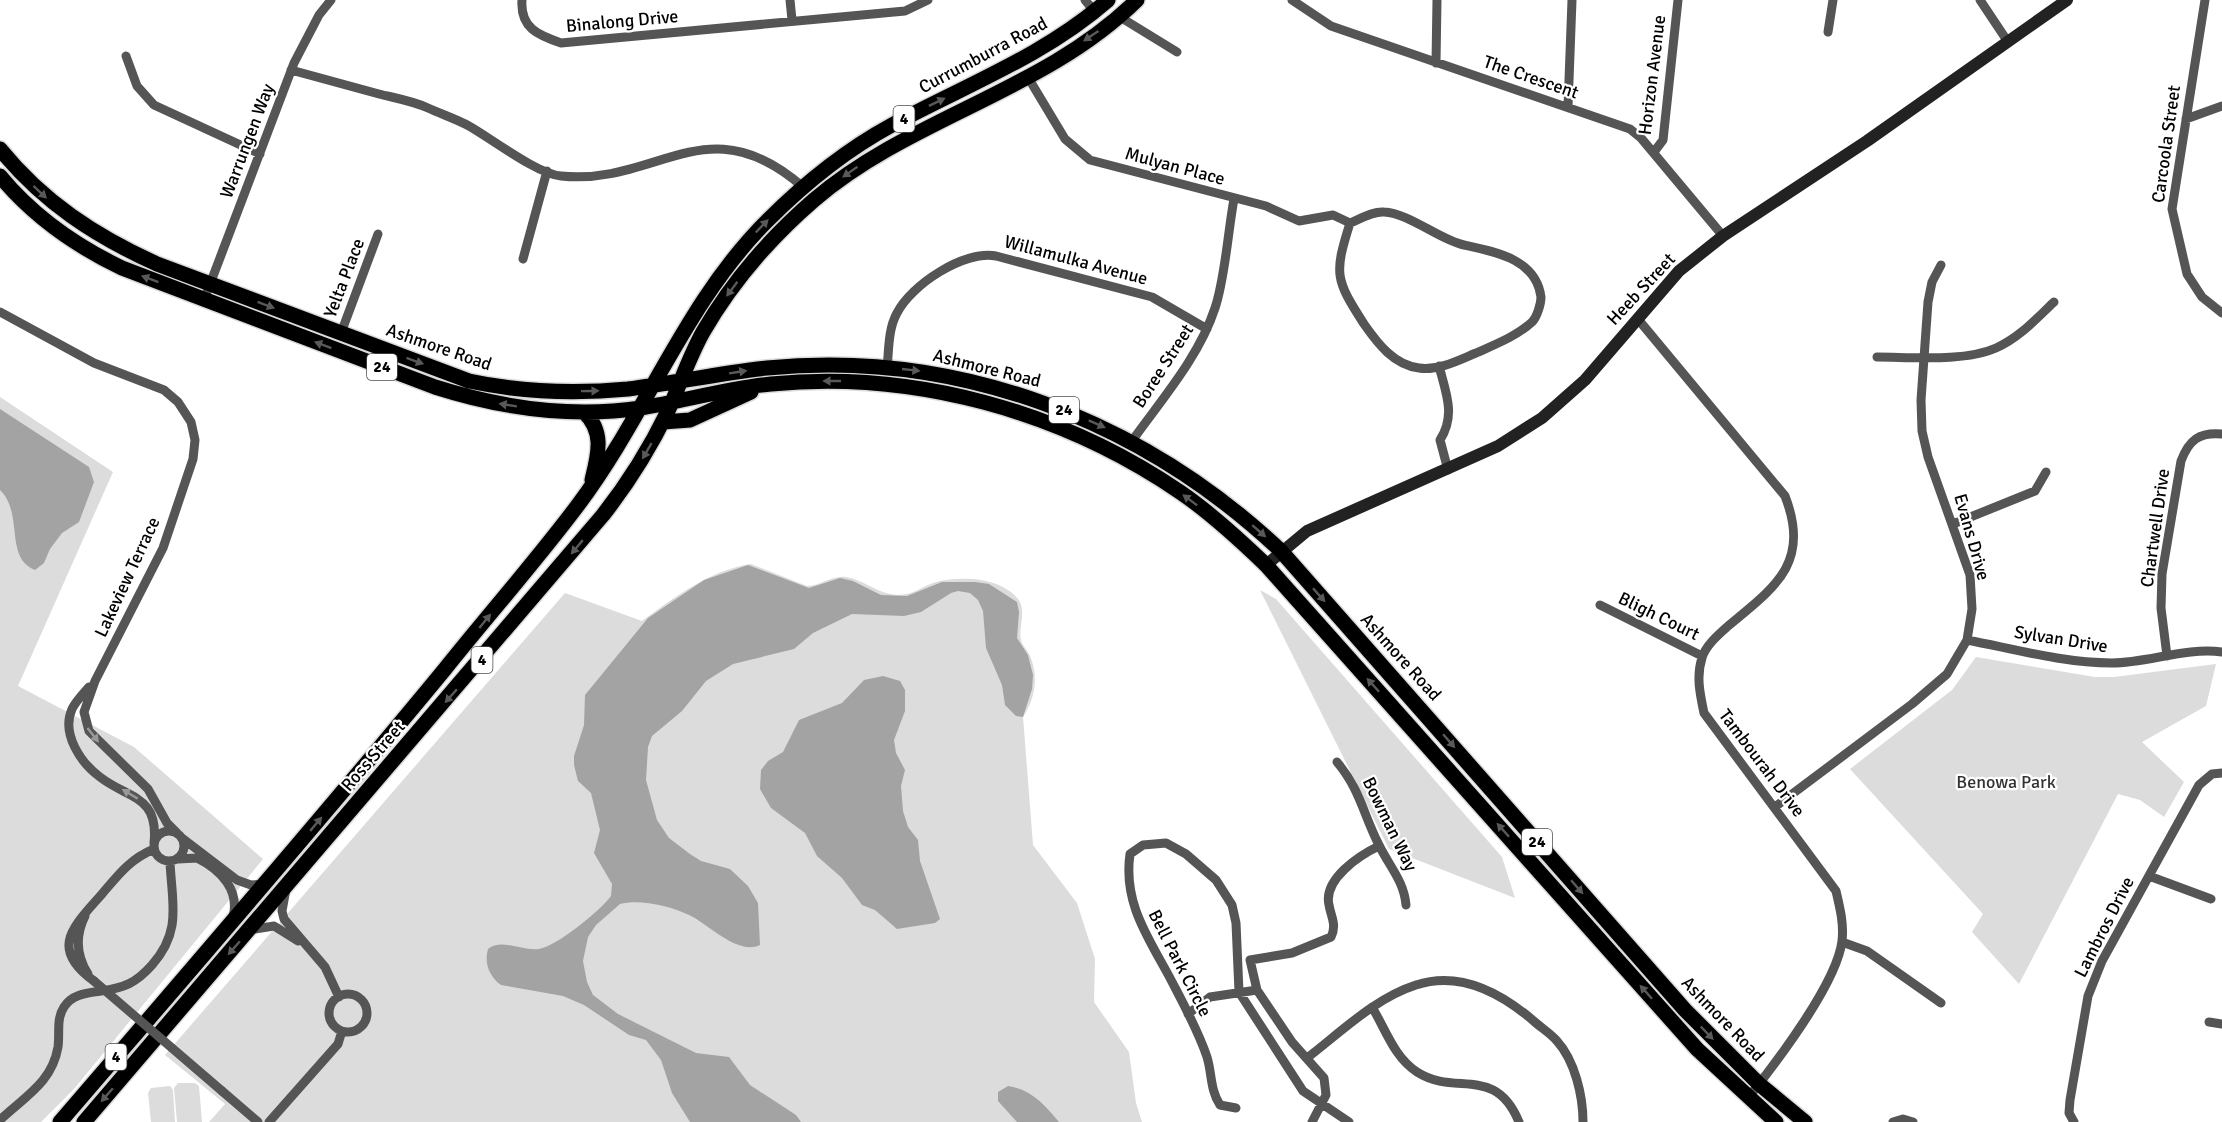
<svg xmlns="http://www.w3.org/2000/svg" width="2222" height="1122" viewBox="0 0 2222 1122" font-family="Signika,sans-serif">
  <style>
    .green { fill: #dcdcdc }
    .water { fill: #a3a3a3 }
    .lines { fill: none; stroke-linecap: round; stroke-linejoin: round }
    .primary-casing { stroke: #dbdbdb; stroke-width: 18 }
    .street { stroke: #555; stroke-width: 9 }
    .secondary { stroke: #222; stroke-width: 12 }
    .primary { stroke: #000; stroke-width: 15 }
    .street-bridge { stroke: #555; stroke-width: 9 }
    .oneway { fill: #595959 }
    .oneway2 { fill: #999 }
    .labels { text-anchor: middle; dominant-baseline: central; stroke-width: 4.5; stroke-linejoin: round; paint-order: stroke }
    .shield { fill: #fff; stroke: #4c4c4c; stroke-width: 1.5 }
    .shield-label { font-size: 16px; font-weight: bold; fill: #000 }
    .street-label { font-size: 18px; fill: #000; stroke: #fff }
    .park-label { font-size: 18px; fill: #333; stroke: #fff }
  </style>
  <rect width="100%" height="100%" fill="#fff"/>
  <path class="green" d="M 0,397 L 113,472 L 18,686 L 134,747 L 263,859 L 74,1089 L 41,1122 L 0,1122 Z
    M 751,564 L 807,586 C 821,586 831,575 846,577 C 865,580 877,594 898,595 C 914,595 922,586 936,582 C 962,576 1000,577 1018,599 C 1027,610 1018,628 1021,640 C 1022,645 1028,651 1030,656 C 1039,676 1035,699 1023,717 L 1033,845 L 1077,903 L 1095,959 L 1094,1002 L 1129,1052 L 1136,1103 L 1142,1122 L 209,1122 L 225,1104 L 165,1055 L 565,593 L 642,621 C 675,597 710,570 751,564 Z
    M 1260,590 L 1276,599 L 1502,857 L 1515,898 L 1389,849 Z
    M 1976,657 L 2095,677 L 2114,677 L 2216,664 L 2206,706 L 2142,742 L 2184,782 L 2164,817 L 2140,800 L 2118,794 L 2019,984 L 1972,932 L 1983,914 L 1850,769 L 1952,690 Z
    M 178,1083 L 195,1083 L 199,1086 L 202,1122 L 177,1122 L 174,1088 Z
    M 170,1086 L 173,1090 L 175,1122 L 151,1122 L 148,1093 L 151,1088 Z"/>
  <path class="water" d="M 0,409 L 89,467 L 94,482 L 79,522 L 62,533 L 50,549 L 44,563 L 35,570 C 4,558 24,513 0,490 Z
    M 748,565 L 809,588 L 840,578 L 853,581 L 881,595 L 907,596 L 942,582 L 975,582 L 989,584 L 1017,602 L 1019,612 L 1017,638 L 1028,655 L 1033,675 L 1032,689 L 1023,717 L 1016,716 L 1005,705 L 1002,685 L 986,648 L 983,611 L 978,600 L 970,593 L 958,591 L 951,593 L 921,612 L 904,616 L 852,614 L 813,633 L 794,649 L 733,664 L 706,681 L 682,711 L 652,736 L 648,747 L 646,780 L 657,820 L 669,838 L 690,854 L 701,861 L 730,869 L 748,886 L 758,903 L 760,945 C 738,956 707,923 689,915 C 670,906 640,899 620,904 L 596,925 L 588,937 L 583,961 L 587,982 L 593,995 L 618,1014 L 696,1053 L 729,1057 L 750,1085 L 796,1115 L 801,1122 L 690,1122 L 672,1093 L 661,1060 L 646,1040 L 629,1035 L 584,1005 L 563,996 L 501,985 C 489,976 484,963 488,949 C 501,938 522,951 539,949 C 557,946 600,911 611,896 L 612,884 L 594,853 L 600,830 L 591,793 L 578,781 L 574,765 L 574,756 L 584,725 L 585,695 L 648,618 L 704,580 Z
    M 883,676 L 900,681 L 905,690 L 905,711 L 894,740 L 896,753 L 905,770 L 901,786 L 903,811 L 908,827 L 918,840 L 920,861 L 940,919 L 935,923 L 897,929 L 875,910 L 862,905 L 842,878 L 817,856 L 805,833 L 771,808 L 760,789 L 761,770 L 768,761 L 783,752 L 799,720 L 842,703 L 864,680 Z
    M 1008,1086 C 1031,1089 1045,1105 1059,1122 L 1017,1122 L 998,1101 L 998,1092 Z"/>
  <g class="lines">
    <defs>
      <path id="primary" d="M 0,149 C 43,202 95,236 157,264 L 469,381 C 521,392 575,394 628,389 C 674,383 720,373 767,368 C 958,349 1142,420 1281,551 L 1685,1010 L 1759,1084 L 1805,1122
        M 0,176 C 33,216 76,246 122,268 L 435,387 C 501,408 572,418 641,408 C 685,401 727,388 771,384 C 914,370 1061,411 1180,492 C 1211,513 1239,539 1266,565 L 1697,1049 L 1776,1122
        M 584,412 C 605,432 598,455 592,480
        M 663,422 L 690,420 L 751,392
        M 60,1122 C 189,972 319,822 445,669 C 489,614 536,561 578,505 C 647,413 686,301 768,220 C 805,183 846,150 892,125 C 966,85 1044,56 1108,0
        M 84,1122 L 603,515 C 629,482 650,448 668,411 C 680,385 689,357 703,332 C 732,282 770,238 814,200 C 911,117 1045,91 1137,0"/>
    </defs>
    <use href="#primary" class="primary-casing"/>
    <path class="street" d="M 522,0 C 520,28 538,35 561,43 L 905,11 L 928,0
      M 790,0 L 792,20
      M 1085,0 L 1095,12
      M 1292,0 L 1331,26 L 1630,129 L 1641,138 L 1723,236
      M 1980,0 L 2008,42
      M 2205,0 L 2172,209 L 2187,274 L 2202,297 L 2222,313
      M 1120,17 L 1177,52
      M 1828,32 L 1833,0
      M 126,56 L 137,86 L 154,105 L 260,154
      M 1436,63 L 1437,0
      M 291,70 C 320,78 350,86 379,94 C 395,98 413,101 428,108 C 441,114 456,119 469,126 C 492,139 537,174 561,176 C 658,186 707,103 803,187
      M 1029,79 L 1065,139 L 1090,160 L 1266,206 L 1299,221 L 1333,215 L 1350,223 C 1360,219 1373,211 1384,212 C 1409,213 1440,240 1464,245 C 1496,252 1536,259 1541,297 C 1541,304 1537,317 1532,322 C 1517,336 1494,345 1476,353 C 1459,360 1438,371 1419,368 C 1394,365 1378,344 1364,324 C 1335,279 1334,274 1350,223
      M 1568,107 L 1572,0
      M 2186,119 L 2222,106
      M 1654,152 L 1663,140 L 1678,0
      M 523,259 L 547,171
      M 204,300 L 294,63 L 319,15 L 331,0
      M 0,312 L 94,363 L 164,390 L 178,402 L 191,422 L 195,440 L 193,459 L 163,548 L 95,681 L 84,712 L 89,731 L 148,789 L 167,823 L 177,833
      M 1637,318 L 1785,496 C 1811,563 1775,587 1728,626 C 1719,634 1705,646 1702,658 C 1696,676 1700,694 1704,713 L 1836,891 C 1840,908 1844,924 1842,941 C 1837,983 1775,1064 1748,1098
      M 341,333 L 378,234
      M 1877,357 C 1911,357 1965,362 1996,348 C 2019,338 2036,319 2054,302
      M 1439,366 C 1446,393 1456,415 1440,440 L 1448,470
      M 887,368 C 889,350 888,329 897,313 C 911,285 964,250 996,256 L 1152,297 L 1207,329
      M 1132,441 C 1162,399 1199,357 1215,308 C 1225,279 1228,231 1234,199
      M 1953,524 L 2035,491 L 2046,472
      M 1600,605 L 1702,656
      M 1967,640 C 2014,649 2064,663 2112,663 C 2148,663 2186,647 2222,652
      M 2167,656 L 2161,608 L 2162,574 L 2181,461 C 2189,440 2199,432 2222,434
      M 89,687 C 83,694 76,701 72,709 C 61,734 81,763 100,777 C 128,799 159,795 154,843
      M 1337,762 C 1361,791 1363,814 1379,845 C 1389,866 1404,881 1406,905
      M 1775,807 L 1912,704 L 1947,674 L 1967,640 L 1972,609 L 1970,575 L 1928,457 L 1922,431 L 1921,400 L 1928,302 L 1932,282 L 1941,265
      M154 846a15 15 0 1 1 30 0a15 15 0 1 1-30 0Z
      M 182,838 L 237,880 L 251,885 L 265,884
      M 178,859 L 197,858 C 221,870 240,890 233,917
      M 2149,876 L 2211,899
      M 286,889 L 282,911 L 284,919 L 325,967 L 339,997
      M 85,916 C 75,936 76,955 88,974
      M 249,930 L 274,926 L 298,941
      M 1842,942 L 1867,951 L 1941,1003
      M 94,981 C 48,948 74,926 102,894 C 118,875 130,859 154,849
      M329 1013a19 19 0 1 1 38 0a19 19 0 1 1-38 0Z
      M 1372,1007 C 1386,1030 1394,1057 1417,1072 C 1456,1097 1495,1064 1519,1122
      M 1188,1014 L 1210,997 L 1257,990
      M 2209,1022 L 2222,1024
      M 1307,1058 C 1341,1032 1375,998 1416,985 C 1461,970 1503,994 1536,1023 C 1543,1029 1551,1034 1557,1041 C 1575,1061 1583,1096 1583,1122
      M 222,1091 L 258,1122
      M 1236,1108 L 1220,1105 C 1210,1090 1212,1073 1207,1057 C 1198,1030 1183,1003 1170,978 C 1148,937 1123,903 1130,854 L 1143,845 L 1166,843 L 1186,854 L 1216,880 L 1232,905 L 1236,923 L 1239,992 L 1303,1091 L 1349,1122
      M 0,1120 C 24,1097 52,1083 58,1047 C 60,1033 56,1019 64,1007 C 72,994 87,993 101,991 C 124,988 136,983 152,965 C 182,931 172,904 170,862
      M 269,1122 L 338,1044 L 342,1031
      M 1312,1122 L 1326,1095 L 1324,1078 L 1292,1042 L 1257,990 L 1250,960 L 1292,953 L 1331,937 C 1337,925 1331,917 1329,905 C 1323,879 1360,855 1379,846
      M 1893,1122 L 1903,1119 L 1913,1122
      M 2074,1122 L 2069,1113 L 2070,1100 L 2088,996 L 2102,961 L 2199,785 L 2212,774 L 2222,773"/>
    <path class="secondary" d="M 1266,565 L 1307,531 L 1498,446 L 1542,418 L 1585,380 L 1679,271 L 1723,236 L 1867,141 L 2067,0"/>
    <use href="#primary" class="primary"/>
    <path class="street-bridge" d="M 94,981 L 222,1091"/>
  </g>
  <defs><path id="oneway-solid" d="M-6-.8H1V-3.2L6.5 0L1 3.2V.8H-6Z" transform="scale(1.5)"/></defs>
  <g class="oneway">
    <use href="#oneway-solid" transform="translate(1091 36) rotate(146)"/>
    <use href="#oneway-solid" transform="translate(937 102) rotate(-26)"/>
    <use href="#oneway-solid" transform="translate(850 172) rotate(145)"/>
    <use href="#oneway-solid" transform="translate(40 192) rotate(43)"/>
    <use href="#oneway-solid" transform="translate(762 226) rotate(-46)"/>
    <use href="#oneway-solid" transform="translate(150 279) rotate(-159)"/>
    <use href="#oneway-solid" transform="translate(732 289) rotate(127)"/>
    <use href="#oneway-solid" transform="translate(266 305) rotate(21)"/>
    <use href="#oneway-solid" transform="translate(323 345) rotate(-159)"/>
    <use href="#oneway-solid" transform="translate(415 361) rotate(20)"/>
    <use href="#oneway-solid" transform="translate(911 370) rotate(6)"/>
    <use href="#oneway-solid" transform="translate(738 372) rotate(-9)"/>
    <use href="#oneway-solid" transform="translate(832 381) rotate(-180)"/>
    <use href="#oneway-solid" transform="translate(590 391) rotate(-1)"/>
    <use href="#oneway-solid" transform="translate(508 405) rotate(-171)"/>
    <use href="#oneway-solid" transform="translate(1097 424) rotate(24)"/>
    <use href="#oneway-solid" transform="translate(647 451) rotate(120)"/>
    <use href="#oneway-solid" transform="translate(1190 500) rotate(-143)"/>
    <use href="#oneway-solid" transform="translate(1259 531) rotate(41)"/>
    <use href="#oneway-solid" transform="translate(577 547) rotate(130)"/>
    <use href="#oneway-solid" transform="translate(1319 595) rotate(48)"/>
    <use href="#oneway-solid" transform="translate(485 621) rotate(-51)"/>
    <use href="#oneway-solid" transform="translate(1373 685) rotate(-132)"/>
    <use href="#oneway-solid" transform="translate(451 696) rotate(131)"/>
    <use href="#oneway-solid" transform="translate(1449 741) rotate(49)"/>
    <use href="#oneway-solid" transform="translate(316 824) rotate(-50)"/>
    <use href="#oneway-solid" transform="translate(1503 830) rotate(-132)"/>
    <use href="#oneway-solid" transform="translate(1577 887) rotate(49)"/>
    <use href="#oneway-solid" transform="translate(234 948) rotate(131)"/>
    <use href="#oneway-solid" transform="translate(1646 992) rotate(-132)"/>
    <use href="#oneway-solid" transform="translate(1707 1033) rotate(46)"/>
    <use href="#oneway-solid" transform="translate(107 1095) rotate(131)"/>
  </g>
  <g class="oneway2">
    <use href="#oneway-solid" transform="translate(93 735) rotate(52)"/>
    <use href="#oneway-solid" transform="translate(130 794) rotate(-149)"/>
  </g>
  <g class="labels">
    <g class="shield">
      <rect x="893.5" y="106" width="21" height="26" rx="4.5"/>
      <rect x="367" y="354" width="30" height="26" rx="4.5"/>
      <rect x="1049" y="397" width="30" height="26" rx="4.5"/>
      <rect x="471.5" y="647" width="21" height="26" rx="4.5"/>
      <rect x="1522" y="829" width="30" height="26" rx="4.5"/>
      <rect x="105.5" y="1044" width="21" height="26" rx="4.5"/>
    </g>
    <g class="shield-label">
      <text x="904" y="119">4</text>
      <text x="382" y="367">24</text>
      <text x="1064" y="410">24</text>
      <text x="482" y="660">4</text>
      <text x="1537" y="842">24</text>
      <text x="116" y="1057">4</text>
    </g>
    <g class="street-label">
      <text transform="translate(622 21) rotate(-5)">Binalong Drive</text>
      <text transform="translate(983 55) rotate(-28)">Currumburra Road</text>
      <text transform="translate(1652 75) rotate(-83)">Horizon Avenue</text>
      <text transform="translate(1531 77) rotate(19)">The Crescent</text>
      <text transform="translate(247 141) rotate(-69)">Warrungen Way</text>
      <text transform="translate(2166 144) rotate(-82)">Carcoola Street</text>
      <text transform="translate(1175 166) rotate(15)">Mulyan Place</text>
      <text transform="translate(1076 260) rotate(15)">Willamulka Avenue</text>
      <text transform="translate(344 278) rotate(-69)">Yelta Place</text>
      <text transform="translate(1641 289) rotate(-47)">Heeb Street</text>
      <text transform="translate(439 347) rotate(19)">Ashmore Road</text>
      <text transform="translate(1163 366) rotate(-57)">Boree Street</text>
      <text transform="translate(987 368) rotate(14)">Ashmore Road</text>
      <text transform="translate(2155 528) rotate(-82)">Chartwell Drive</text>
      <text transform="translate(1972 537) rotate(74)">Evans Drive</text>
      <text transform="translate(127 577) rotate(-65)">Lakeview Terrace</text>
      <text transform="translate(1659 616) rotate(26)">Bligh Court</text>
      <text transform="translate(2061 639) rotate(9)">Sylvan Drive</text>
      <text transform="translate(1401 657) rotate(48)">Ashmore Road</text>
      <text transform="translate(373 756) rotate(-49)">Ross Street</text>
      <text transform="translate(1762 763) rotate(53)">Tambourah Drive</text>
      <text transform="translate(1390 824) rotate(64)">Bowman Way</text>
      <text transform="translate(2104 927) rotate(-63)">Lambros Drive</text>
      <text transform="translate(1180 963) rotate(63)">Bell Park Circle</text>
      <text transform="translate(1723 1019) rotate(46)">Ashmore Road</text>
    </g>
    <g class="park-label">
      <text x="2006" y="782">Benowa Park</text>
    </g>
  </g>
</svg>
